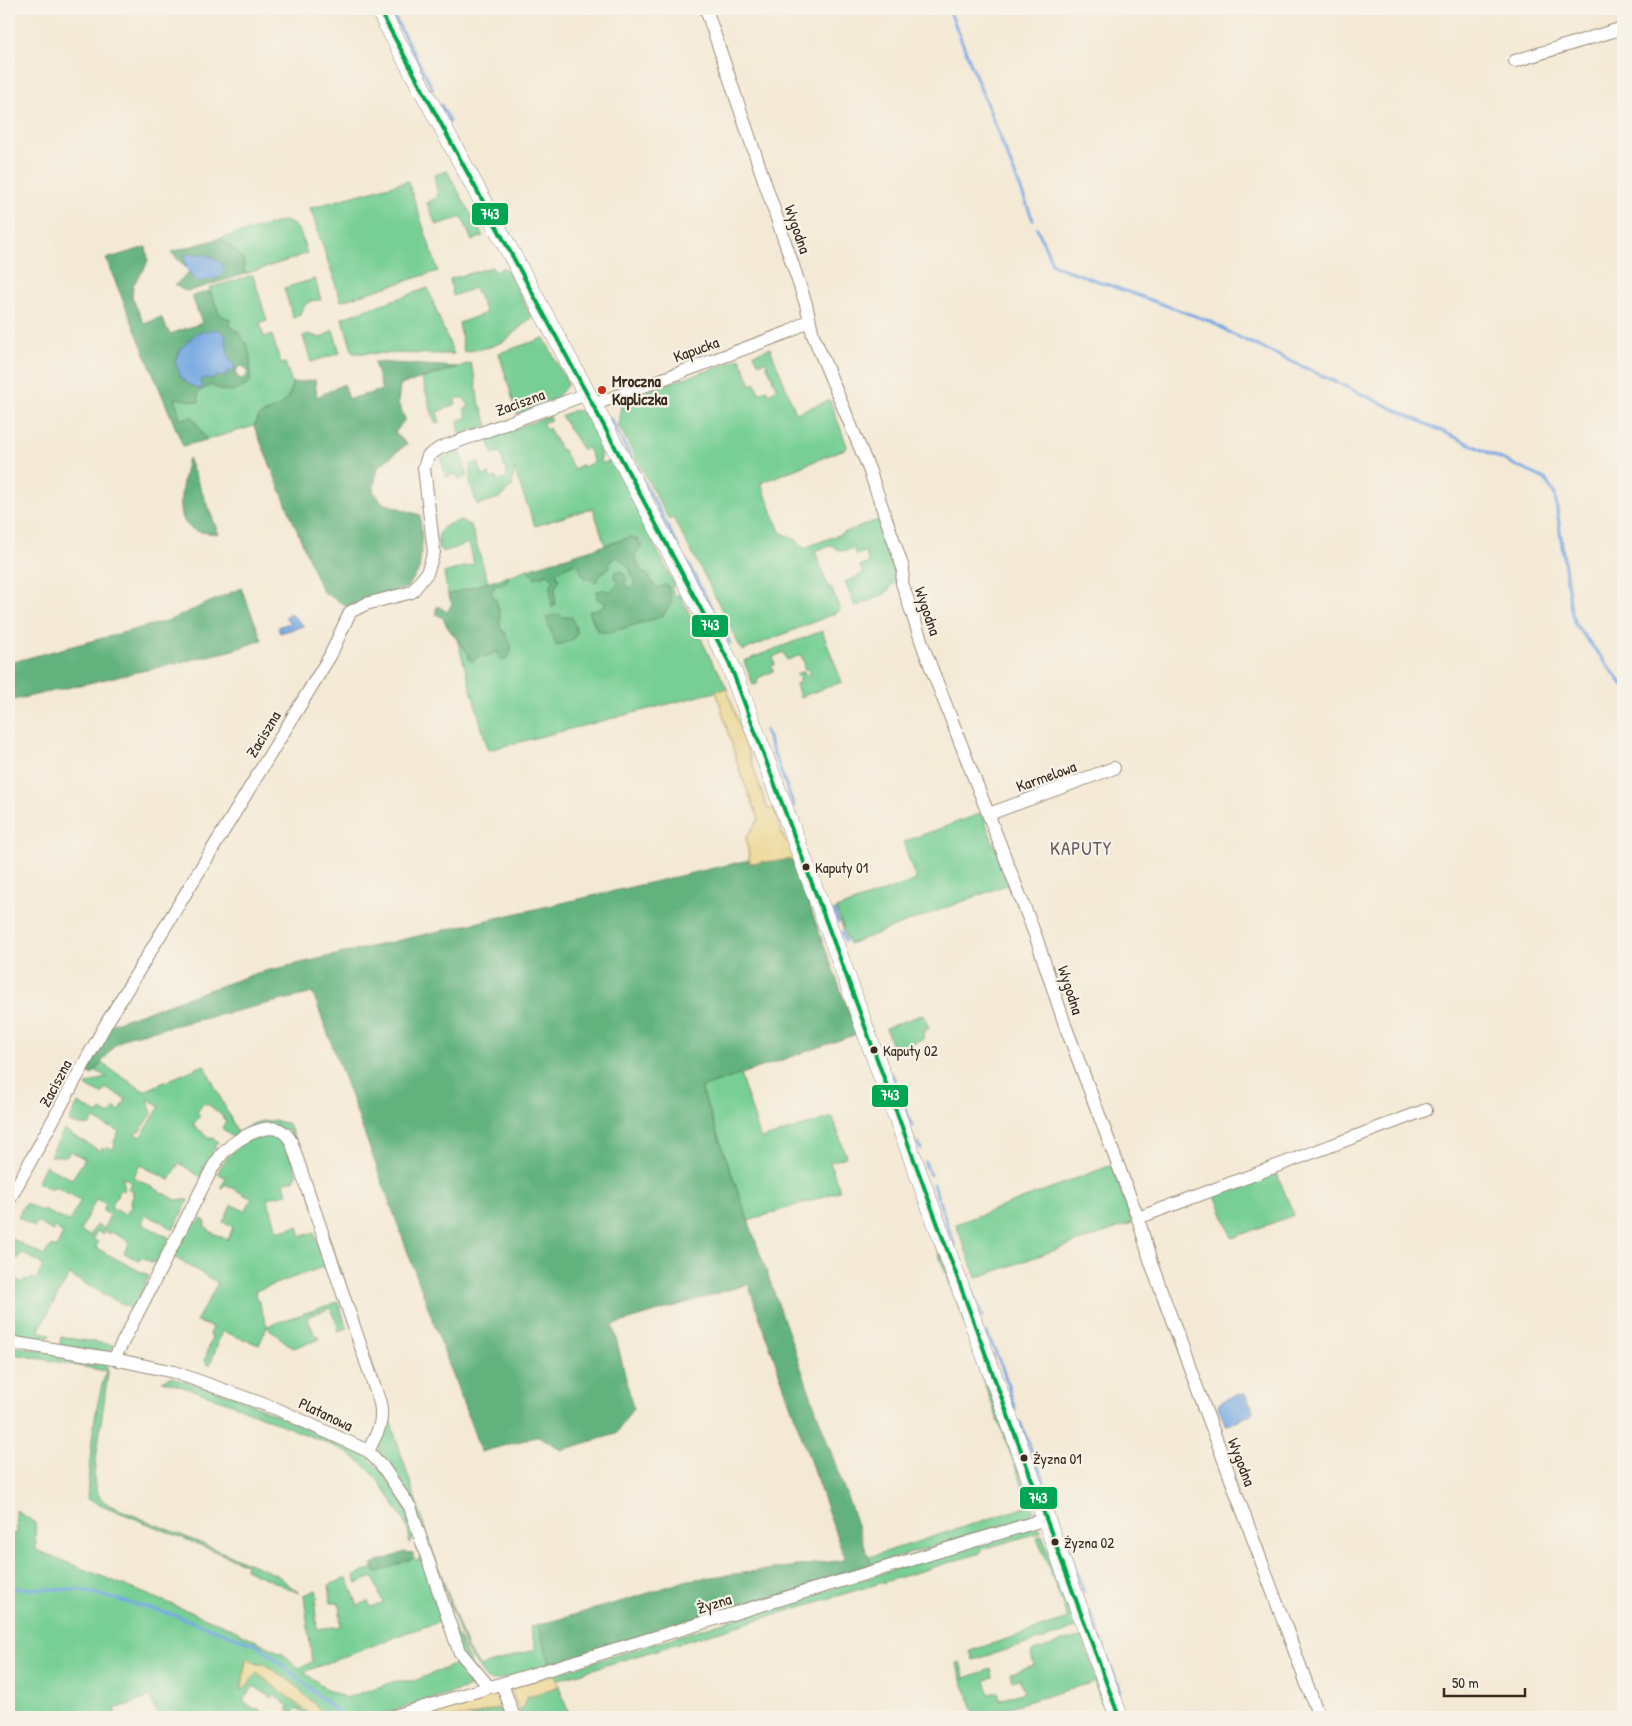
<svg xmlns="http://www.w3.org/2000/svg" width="1632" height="1726" viewBox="0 0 1632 1726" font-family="'Patrick Hand',sans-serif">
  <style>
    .green { fill: #78cf95; stroke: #5a7c5a; fill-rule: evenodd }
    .forest { fill: #62b27e; stroke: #4e6e4e; fill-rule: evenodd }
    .sand { fill: #eeda9e; stroke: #94825e }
    .water { fill: #77a9e3; stroke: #596a80 }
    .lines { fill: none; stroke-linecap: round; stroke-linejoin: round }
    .stream { stroke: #77a9e3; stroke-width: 3 }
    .street-casing { stroke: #988a7a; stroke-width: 14 }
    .secondary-casing { stroke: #988a7a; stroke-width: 19 }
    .street { stroke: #fff; stroke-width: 12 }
    .secondary { stroke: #fff; stroke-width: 18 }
    .bus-1-casing { stroke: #f7f3e8; stroke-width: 8 }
    .bus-1 { stroke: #00a651; stroke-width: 4 }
    .poi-dot { fill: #c8321e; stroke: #f7f3e8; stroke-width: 2 }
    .bus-dot { fill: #3b2a1e; stroke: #f7f3e8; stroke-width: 2 }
    .labels { text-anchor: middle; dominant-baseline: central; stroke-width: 4.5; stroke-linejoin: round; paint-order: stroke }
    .bus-label { font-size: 15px; fill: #3b2a1e; stroke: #f7f3e8; text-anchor: start }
    .street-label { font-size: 16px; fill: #3b2a1e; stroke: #f7f3e8 }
    .poi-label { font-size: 16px; font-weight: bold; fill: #3b2a1e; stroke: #f7f3e8; text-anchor: start }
    .quarter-label { font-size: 19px; letter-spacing: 1px; fill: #695963; stroke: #f7f3e8 }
    .line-badge { stroke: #f7f3e8; stroke-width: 2 }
    .badge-label { font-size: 14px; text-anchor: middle; font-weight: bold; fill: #fff }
  </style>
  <rect width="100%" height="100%" fill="#f7f3e8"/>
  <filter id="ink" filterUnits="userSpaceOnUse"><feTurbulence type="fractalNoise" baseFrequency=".02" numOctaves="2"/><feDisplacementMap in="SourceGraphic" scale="10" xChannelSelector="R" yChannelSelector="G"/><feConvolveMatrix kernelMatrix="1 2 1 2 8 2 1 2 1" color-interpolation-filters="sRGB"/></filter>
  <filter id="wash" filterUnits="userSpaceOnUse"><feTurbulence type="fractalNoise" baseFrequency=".0096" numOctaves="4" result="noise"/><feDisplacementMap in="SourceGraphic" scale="20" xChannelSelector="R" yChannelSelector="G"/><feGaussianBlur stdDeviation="1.12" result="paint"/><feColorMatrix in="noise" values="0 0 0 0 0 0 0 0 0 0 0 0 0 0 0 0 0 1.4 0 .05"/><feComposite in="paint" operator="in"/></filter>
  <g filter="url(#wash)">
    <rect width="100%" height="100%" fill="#f4e9d5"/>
    <path class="green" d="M 447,171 L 483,236 L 472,241 L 462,217 L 436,225 L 427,203 L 438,197 L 434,175 Z
      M 408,181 L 438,271 L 341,301 L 310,208 Z
      M 283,221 C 302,225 301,236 307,253 L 295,258 L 245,274 L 243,259 L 221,238 Z
      M 492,267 L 494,271 L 503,268 L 507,270 L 532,317 L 505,341 L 490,347 L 464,352 L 459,323 L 486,313 L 475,288 L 453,296 L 450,279 Z
      M 253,275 L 267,321 L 260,323 L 264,337 L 272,335 L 281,364 L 285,363 L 292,383 L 290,393 L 282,405 L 259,416 L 254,426 L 206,440 L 193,417 L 180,419 L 175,398 L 198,402 L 198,392 L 211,385 L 222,391 L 250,382 L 241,334 L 229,325 L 231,320 L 220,315 L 209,288 Z
      M 315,279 L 321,300 C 310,299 303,304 300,315 L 293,318 L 284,288 Z
      M 428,288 L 442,326 L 454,354 L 353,353 L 342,318 Z
      M 333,330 L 340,353 L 311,362 L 303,336 L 309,334 L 321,338 Z
      M 544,338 L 568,384 L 556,399 L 517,414 L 499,353 Z
      M 770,348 L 796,413 L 830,400 L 847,446 L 847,448 L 761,483 L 780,532 L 798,541 L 804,548 L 883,518 L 899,578 L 885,594 L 855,607 L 845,582 L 863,574 L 860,566 L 869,563 L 865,552 L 856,555 L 853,548 C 844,552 838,552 832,545 L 815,551 L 828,587 L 831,587 L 840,610 L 836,613 L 742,651 L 709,584 L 673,518 L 669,520 L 619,426 C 616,416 624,409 619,399 L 710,370 L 740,358 L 751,385 L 755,383 L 759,393 L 767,390 L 769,394 L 777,389 L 766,363 L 765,361 L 761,363 L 758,362 L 754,354 Z
      M 470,363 L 475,376 L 478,399 L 488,425 L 460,434 L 458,421 L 467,417 L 464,409 L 469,407 L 467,402 L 466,402 L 464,398 L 457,398 L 455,401 L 456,404 L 437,412 L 440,422 L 435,423 L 422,379 Z
      M 584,410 L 604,450 L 600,452 L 601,464 L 615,459 L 657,536 L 651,539 L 675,585 L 671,587 L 675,596 L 680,594 L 714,666 L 717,668 L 727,689 L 488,750 L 457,639 L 468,653 L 486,657 L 493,653 L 499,652 L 501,657 L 506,633 L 500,628 C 500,616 499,601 491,592 L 496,584 L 506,583 L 509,576 L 528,569 L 534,578 L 548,574 L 555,581 L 550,587 L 555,605 L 555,588 L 559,579 L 555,572 L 577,562 L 602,573 L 609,568 L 610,561 L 617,556 L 629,567 L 635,584 L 631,589 L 624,583 L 619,583 L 610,592 L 604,590 L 606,602 L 604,606 L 598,609 L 589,612 L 597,631 L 608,633 L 663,616 L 672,602 L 667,585 L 656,588 L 647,574 L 643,574 L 634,555 L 638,540 L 631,537 L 605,545 L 593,508 L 535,526 L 514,469 L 512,487 L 499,498 L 477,505 L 469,480 L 471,478 L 470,465 L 478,462 L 483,476 L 489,474 L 491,479 L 496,477 L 498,481 L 508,478 L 500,452 L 493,454 L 488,440 L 491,437 L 550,416 L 551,420 L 542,423 L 546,430 L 549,428 L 561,450 L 563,450 L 574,469 L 582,464 L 584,467 L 594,462 L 588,448 L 583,450 L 561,416 L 572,411 Z
      M 460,451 L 468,476 L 459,480 L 457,474 L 446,477 L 441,459 Z
      M 460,520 L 471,526 L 488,582 L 448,595 L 444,573 L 474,564 L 469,543 L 443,552 L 442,549 L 438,549 C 437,528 442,527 460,520 Z
      M 822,631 L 842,682 L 800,697 L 796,684 L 800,682 L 800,678 L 796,674 L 804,671 L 806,676 L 810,672 L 808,669 L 805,669 L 803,666 L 805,665 L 801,655 L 787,660 L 784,652 L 773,657 L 775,665 L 771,666 L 773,671 L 758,678 L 757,684 L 753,685 L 744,661 Z
      M 982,813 L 1009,884 L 849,944 L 836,909 L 916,880 L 903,842 Z
      M 924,1014 L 929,1029 L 924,1031 L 923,1039 L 893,1050 L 886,1028 Z
      M 101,1063 L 144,1091 L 204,1065 L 238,1133 C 258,1120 262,1119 287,1123 L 291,1129 L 362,1332 L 428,1538 L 467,1648 L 480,1667 L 536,1649 L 530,1627 L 538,1625 L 551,1666 L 493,1681 L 487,1680 L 465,1648 L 440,1575 L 380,1453 C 377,1438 390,1428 387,1412 L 288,1130 L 238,1134 L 232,1137 L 222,1128 L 226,1121 L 222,1117 L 223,1116 L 209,1105 L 204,1103 L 197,1112 L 200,1115 L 193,1125 L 211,1139 L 213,1138 L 218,1142 L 214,1147 L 216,1149 L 201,1177 L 179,1163 L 170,1180 L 140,1165 L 133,1177 L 176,1200 L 189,1200 L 173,1230 L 162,1222 L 146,1215 L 142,1224 L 170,1238 L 156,1263 L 154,1262 L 153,1263 L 142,1257 L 139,1261 L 124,1253 L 130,1242 L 112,1232 L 110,1234 L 105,1231 L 103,1234 L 97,1231 L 93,1239 L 98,1242 L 96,1248 L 149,1276 L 133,1310 L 69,1275 L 38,1331 L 49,1334 L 50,1336 L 41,1341 L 41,1344 L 9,1339 L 9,1275 L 23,1283 L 25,1279 L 28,1280 L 33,1278 L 36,1280 L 43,1266 L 41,1265 L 41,1263 L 21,1253 L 18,1259 L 9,1253 L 9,1237 L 44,1256 L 49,1248 L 51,1248 L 52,1246 L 56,1248 L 63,1233 L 55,1227 L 53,1231 L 37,1222 L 34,1227 L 18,1217 L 25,1203 L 41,1211 L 42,1209 L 69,1222 L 81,1200 L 54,1186 L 52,1190 L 37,1182 L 45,1166 L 72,1179 L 85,1159 L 71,1151 L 67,1156 L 50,1156 L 64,1130 L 100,1151 L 102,1148 L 105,1150 L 107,1147 L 111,1149 L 115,1147 L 114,1142 L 119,1132 L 111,1126 L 110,1128 L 94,1119 L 90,1125 C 82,1126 76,1125 69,1122 L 78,1103 L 98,1114 L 101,1110 L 110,1115 L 114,1108 L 120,1111 L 126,1099 L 105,1088 L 102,1094 L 86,1086 L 88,1084 L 107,1077 L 94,1070 ZM 148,1099 L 160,1106 L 141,1137 L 134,1133 L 140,1131 L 152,1114 ZM 122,1177 L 132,1182 L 128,1189 L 133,1191 L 132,1194 L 134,1195 L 130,1203 L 133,1204 L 125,1215 L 111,1207 L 120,1189 L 123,1191 L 125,1187 ZM 96,1199 L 106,1204 L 103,1211 L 110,1215 L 104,1229 L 96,1225 L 90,1236 L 80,1231 Z
      M 740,1074 L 761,1139 L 833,1117 L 846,1157 L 830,1162 L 840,1191 L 748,1221 L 701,1088 Z
      M 270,1131 L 285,1139 L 297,1174 L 295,1179 L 284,1183 L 287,1194 L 267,1198 L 278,1232 L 298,1226 L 301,1236 L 314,1232 L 326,1266 L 255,1291 L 267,1326 L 338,1302 L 347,1328 L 337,1332 L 336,1331 L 339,1329 L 330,1308 L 307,1317 L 315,1336 L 318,1335 L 320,1339 L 293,1348 L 267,1327 L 259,1345 L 222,1331 L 210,1365 L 206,1364 L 207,1362 L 205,1361 L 212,1336 L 210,1335 L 212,1327 L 196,1321 L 218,1283 L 174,1257 L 191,1224 L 197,1223 L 202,1219 L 206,1222 L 204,1226 L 210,1230 L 209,1231 L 228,1240 L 233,1227 L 223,1222 L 232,1205 L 245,1211 L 252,1199 L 225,1184 L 222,1188 L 221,1187 L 226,1178 L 218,1173 C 225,1152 250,1138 270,1131 Z
      M 1112,1165 L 1132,1223 L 976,1278 L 956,1224 Z
      M 1275,1169 L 1294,1215 L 1232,1238 L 1214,1192 Z
      M 930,1232 L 934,1234 L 1034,1510 L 1028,1517 L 876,1564 L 871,1564 L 869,1557 L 1026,1507 L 1027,1497 L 977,1364 L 977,1354 Z
      M 61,1337 L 115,1345 L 112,1350 L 106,1352 L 62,1347 L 60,1343 Z
      M 9,1345 L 106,1362 L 108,1373 L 94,1474 C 94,1488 97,1497 109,1505 L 277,1575 L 299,1593 L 245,1569 L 246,1564 L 87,1499 C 90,1456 93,1412 106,1371 L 9,1353 Z
      M 171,1377 L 234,1396 L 365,1455 L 382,1472 L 406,1509 L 415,1538 L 409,1543 C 412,1532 402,1517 396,1508 C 386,1492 376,1475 362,1463 C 346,1449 317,1439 297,1431 C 253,1413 209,1393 162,1381 Z
      M 16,1510 L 35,1523 L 36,1550 L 226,1626 L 283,1654 L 299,1668 L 312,1662 L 304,1595 L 316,1590 L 318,1598 L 316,1599 L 316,1605 L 315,1606 L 317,1629 L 341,1626 L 339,1603 L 331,1603 L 329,1585 L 347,1578 L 358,1605 L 368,1601 L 371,1607 L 383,1603 L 373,1577 L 357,1583 L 354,1576 L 373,1568 L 376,1573 L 413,1558 L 418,1561 L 420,1556 L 480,1684 L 374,1717 L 328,1717 L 290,1681 L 264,1664 L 245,1662 C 246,1672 241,1681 242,1690 L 256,1672 L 314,1717 L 309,1717 L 297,1708 L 292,1713 L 287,1710 L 289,1707 L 275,1695 L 272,1698 L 254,1686 L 243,1700 L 255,1710 L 257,1708 L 269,1717 L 158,1717 L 150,1697 L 115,1709 L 117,1717 L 9,1717 L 9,1534 L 17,1534 ZM 440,1622 L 456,1664 L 414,1681 L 396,1681 L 346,1698 L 328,1690 L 304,1672 L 408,1632 Z
      M 1033,1527 L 1040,1528 L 1041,1532 L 983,1549 L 981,1553 L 556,1680 L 555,1674 Z
      M 1042,1535 L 1077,1625 L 1074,1628 L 1063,1633 L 973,1660 L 970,1651 L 1068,1619 L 1037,1537 Z
      M 1079,1637 L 1082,1638 L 1113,1717 L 1107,1717 L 1094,1682 L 976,1717 L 956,1663 L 960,1662 L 965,1678 L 991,1669 L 993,1677 L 985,1680 L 989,1694 L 998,1692 L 1000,1700 L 1024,1692 L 1020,1679 L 1012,1681 L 1010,1673 L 1034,1666 L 1031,1654 L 1033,1651 Z
      M 559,1686 L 570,1717 L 521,1717 L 520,1713 L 527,1697 Z
      M 497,1708 L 507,1717 L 468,1717 Z"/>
    <path class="forest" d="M 221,238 L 243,259 L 245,274 L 189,291 L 183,290 L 175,285 L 189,272 L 197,282 L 184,255 L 186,268 L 171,252 Z
      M 146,247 L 148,260 L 145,268 L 133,285 L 132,297 L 144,324 L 161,317 L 170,334 L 202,323 L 192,296 L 210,291 L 220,315 L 231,320 L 229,325 C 251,342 252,355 250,382 C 237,394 226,393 211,385 L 198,392 L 199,402 L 175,398 L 180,419 L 193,417 L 206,440 L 183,446 L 106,259 ZM 225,334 L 229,359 L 235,367 L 212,379 L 204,378 L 200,382 L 202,387 L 198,389 L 194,386 ZM 241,366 L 246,368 L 248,372 L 246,377 L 241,379 L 237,377 L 236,372 L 238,367 Z
      M 374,362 L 458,367 L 400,385 L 398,403 L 405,419 L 395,433 L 407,444 L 378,467 L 373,491 L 383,503 L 420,515 L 422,545 L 419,570 L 407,588 L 348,607 L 322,591 L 254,426 L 259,416 L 282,405 L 290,394 L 292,383 L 315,380 L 317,397 L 344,384 L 349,399 L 382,390 Z
      M 188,458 L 219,534 C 211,533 199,533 192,529 C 171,518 185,475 188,458 Z
      M 631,537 L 638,540 L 643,547 L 634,555 L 643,574 L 647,574 L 656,588 L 667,585 L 672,601 L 663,616 L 608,633 L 598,631 L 589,611 C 595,610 602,609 606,603 L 597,599 L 597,591 L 604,590 L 610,592 L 619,583 L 614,577 L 615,572 L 621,571 L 627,578 L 624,583 L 631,589 L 635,584 L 629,567 L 617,557 L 610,561 L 609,568 L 602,573 L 596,582 L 591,579 L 584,578 L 577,562 L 556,572 L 559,579 L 555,588 L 555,605 L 552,608 L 550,587 L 554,580 L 548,574 L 534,578 L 528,569 Z
      M 509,576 L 506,583 L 501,585 L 496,584 L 491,592 C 499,602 500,616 500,628 C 510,636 519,658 500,661 L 498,652 C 490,653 486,657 478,657 L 473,661 L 469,660 L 468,653 L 448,628 L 443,618 L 436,614 L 436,608 L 438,606 L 447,612 L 452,604 L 448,595 Z
      M 241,588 L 262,640 L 230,651 L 9,701 L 9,663 L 170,620 Z
      M 559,614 L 563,617 L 572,617 L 577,633 L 572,640 L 556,646 L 546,617 Z
      M 792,859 L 857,1034 L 701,1088 L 871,1564 L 859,1568 L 860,1572 L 551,1666 L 538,1625 L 630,1599 L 688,1580 L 845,1560 L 748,1284 L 613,1325 L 633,1408 L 616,1434 L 562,1450 L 539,1436 L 481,1452 L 313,993 L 129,1036 L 114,1046 L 92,1075 L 84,1070 L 106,1028 L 117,1022 L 257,973 L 749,860 L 751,863 Z
      M 405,1552 L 413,1553 L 413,1558 L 376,1573 L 372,1564 Z"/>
    <path class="sand" d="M 727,689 L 767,808 L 774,809 L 785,841 L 787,842 L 790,841 L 797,859 L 750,863 L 746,838 L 759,819 L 741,775 L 716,691 Z
      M 247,1658 L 257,1664 L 264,1664 L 290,1681 L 328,1717 L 314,1717 L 257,1673 L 242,1691 C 242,1687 245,1662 247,1658 Z
      M 555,1674 L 559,1686 L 527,1697 L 520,1713 L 511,1688 Z
      M 492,1691 L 497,1692 L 507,1717 L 497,1708 L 468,1717 L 412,1717 Z"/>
    <path class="water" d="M 207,254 L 220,262 L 226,271 L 218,278 L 197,282 L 186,268 L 184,255 Z
      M 218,329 L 225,334 L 229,359 L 235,367 L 234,371 L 228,371 L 225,377 L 217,376 L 212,379 L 204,378 L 200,382 L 203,388 L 198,389 C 194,386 190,385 186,382 C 180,377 178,369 175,362 L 180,350 L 196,333 Z
      M 290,613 L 304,626 L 280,633 L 278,628 L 280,626 L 290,623 L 285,617 Z
      M 1245,1394 L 1252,1406 L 1253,1412 L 1250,1415 L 1228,1425 L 1225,1424 L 1218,1406 L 1220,1402 L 1235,1395 Z"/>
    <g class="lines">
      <path class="stream" d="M 390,9 L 433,89
        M 949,9 L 1033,220
        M 441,105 L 450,122
        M 1037,228 L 1053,265 L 1212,322 L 1232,334 L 1545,479 L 1555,495 L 1571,610 L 1575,624 L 1623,685
        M 610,418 L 679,548
        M 686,560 L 730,643
        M 765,730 L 794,806
        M 834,911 L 838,922
        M 842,932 L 845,941
        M 892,1074 L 912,1126
        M 918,1143 L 921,1149
        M 925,1162 L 930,1175
        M 933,1184 L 955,1246
        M 961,1261 L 967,1279
        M 971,1289 L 982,1317
        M 987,1333 L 1002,1367 L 1015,1409
        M 1020,1422 L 1044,1481
        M 1049,1494 L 1059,1523
        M 1064,1537 L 1084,1593
        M 9,1588 L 82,1590 L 174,1615 L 260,1646 L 338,1712 L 342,1717
        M 1090,1611 L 1120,1691
        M 1128,1714 L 1130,1717"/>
    </g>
  </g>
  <g filter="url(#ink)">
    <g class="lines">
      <defs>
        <path id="street" d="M 706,9 L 806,304 L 813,335 L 869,469 L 903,568 L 902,583 L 924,649 L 1036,937 L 1065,1025 L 1138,1218 L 1151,1263 L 1319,1717
          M 1515,61 L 1623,28
          M 593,405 L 789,332 L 809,320
          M 989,814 L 1114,768
          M 9,1200 L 106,1024 L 330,656 L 350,612 L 366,604 L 412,592 L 427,573 L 434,552 L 424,468 L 428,456 L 440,448 L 587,394
          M 1138,1218 L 1426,1110
          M 9,1342 L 114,1359 L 174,1372 L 277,1409 L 368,1451 L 383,1467 L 410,1507 L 459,1651 L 489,1687
          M 114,1359 L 214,1165 C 218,1160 221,1154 226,1150 C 238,1138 268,1121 283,1132 C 286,1134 289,1138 291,1141 L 380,1403 C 384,1424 377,1433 368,1451
          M 502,1684 L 514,1717
          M 391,1717 L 1046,1519"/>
        <path id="secondary" d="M 379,9 L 587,394 L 729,662 L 838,953 L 870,1043 L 1119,1717"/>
      </defs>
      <use href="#street" class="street-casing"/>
      <use href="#secondary" class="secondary-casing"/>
      <use href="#street" class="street"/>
      <use href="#secondary" class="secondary"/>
      <defs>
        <path id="bus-1" d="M 379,9 L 587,394 L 729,662 L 838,953 L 1119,1717"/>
      </defs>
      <use href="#bus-1" class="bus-1-casing"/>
      <use href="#bus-1" class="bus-1"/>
    </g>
  </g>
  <circle class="poi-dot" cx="602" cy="390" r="5"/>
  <g class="bus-dot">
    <circle cx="806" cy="867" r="4.5"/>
    <circle cx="874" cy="1050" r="4.5"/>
    <circle cx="1024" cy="1458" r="4.5"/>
    <circle cx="1055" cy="1542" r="4.5"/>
  </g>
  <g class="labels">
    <g class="bus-label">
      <text x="815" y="867">Kaputy 01</text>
      <text x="883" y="1050">Kaputy 02</text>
      <text x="1033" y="1458">Żyzna 01</text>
      <text x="1064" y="1542">Żyzna 02</text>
    </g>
    <g class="street-label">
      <text transform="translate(798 229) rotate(71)">Wygodna</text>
      <text transform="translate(696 349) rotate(-20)">Kapucka</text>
      <text transform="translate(520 402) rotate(-20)">Zaciszna</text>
      <text transform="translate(928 611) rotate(71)">Wygodna</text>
      <text transform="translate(263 734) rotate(-59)">Zaciszna</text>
      <text transform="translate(1046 776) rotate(-20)">Karmelowa</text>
      <text transform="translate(1071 990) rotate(72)">Wygodna</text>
      <text transform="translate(55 1083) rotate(-62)">Zaciszna</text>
      <text transform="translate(326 1414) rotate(25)">Platanowa</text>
      <text transform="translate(1242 1462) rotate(69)">Wygodna</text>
      <text transform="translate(714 1603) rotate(-17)">Żyzna</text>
    </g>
    <g class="poi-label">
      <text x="612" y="381">Mroczna<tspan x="612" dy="18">Kapliczka</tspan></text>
    </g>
    <g class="quarter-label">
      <text x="1081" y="848">KAPUTY</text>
    </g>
  </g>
  <g class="line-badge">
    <rect x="471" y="202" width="38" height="24" rx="5" fill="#00a651"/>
    <rect x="691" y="614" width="38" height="24" rx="5" fill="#00a651"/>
    <rect x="871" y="1084" width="38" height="24" rx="5" fill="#00a651"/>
    <rect x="1019" y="1486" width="39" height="24" rx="5" fill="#00a651"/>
  </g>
  <g class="badge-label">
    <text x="490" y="219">743</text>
    <text x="710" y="630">743</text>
    <text x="890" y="1100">743</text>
    <text x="1038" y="1503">743</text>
  </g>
  <rect width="1632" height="1726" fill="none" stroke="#f7f3e8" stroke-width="30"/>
  <path d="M1444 1688v8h81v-8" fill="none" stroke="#3b2a1e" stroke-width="2.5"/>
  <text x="1452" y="1688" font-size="15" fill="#3b2a1e" stroke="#f7f3e8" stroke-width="4" paint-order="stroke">50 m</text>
</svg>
